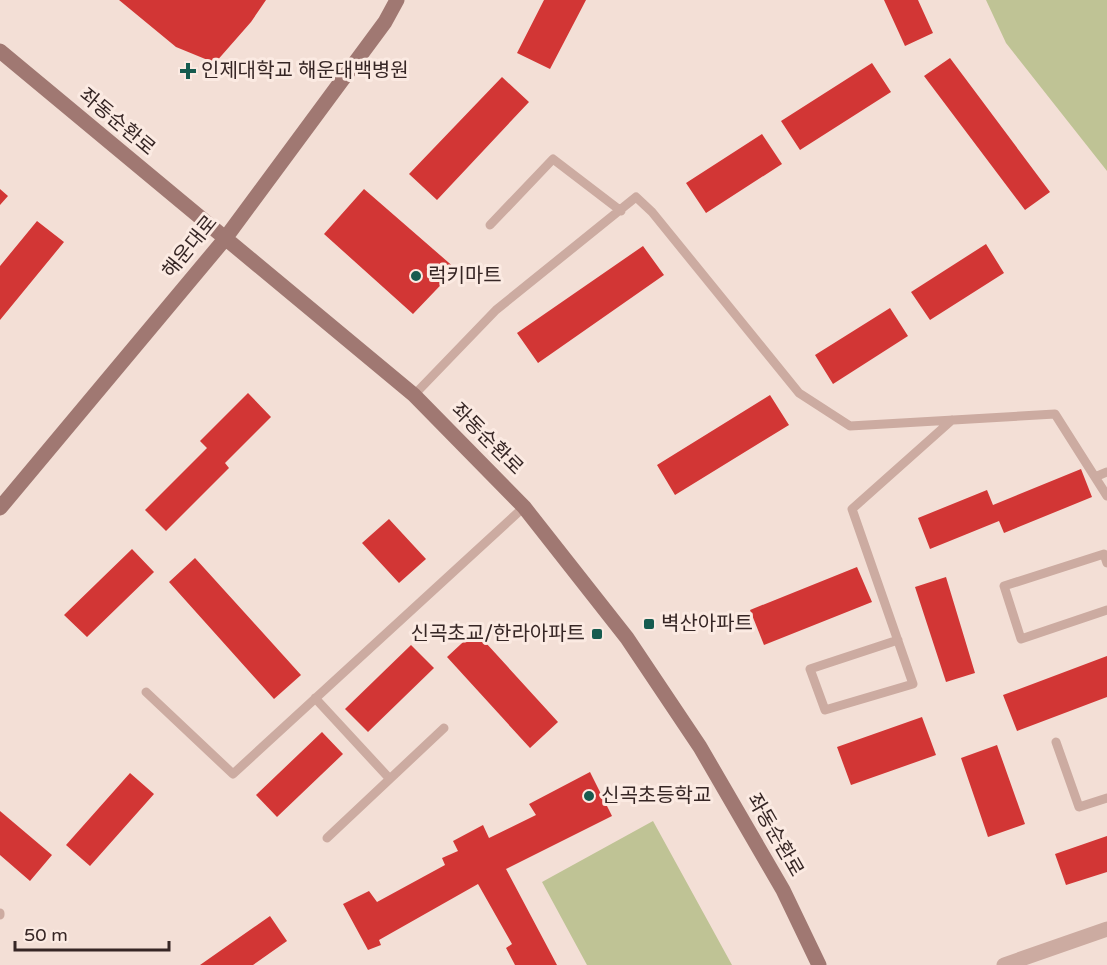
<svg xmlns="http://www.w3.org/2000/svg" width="1107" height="965" viewBox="0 0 1107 965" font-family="'Varela Round','Noto Sans KR',sans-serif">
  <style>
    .green { fill: #bfc395 }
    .building { fill: #d23635 }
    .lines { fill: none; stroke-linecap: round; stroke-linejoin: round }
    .lane { stroke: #ccaba1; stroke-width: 9 }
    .street { stroke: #ccaba1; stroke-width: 15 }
    .secondary { stroke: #a07872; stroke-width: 15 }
    .poi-dot { fill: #165b4f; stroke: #fbeae2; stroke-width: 2 }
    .labels { text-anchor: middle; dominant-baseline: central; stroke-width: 6; stroke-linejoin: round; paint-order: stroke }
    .poi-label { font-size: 20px; fill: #362625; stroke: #fbeae2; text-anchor: start }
    .street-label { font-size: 20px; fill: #362625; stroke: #fbeae2 }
  </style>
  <rect width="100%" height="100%" fill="#f3dfd6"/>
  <path class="green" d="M 986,0 L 1107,0 L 1107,171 L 1006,43 Z
    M 653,821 L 732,965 L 587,965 L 542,882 Z"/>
  <path class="building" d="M 119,0 L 266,0 L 251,22 L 215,63 L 176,47 Z
    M 544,0 L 586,0 L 550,69 L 517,53 Z
    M 884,0 L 918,0 L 933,33 L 905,46 Z
    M 950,58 L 1050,192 L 1025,210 L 924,76 Z
    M 872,63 L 891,92 L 800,150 L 781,121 Z
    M 502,77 L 529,102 L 437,200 L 409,174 Z
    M 762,134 L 782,164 L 706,213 L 686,183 Z
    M 0,189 L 8,196 L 0,205 Z
    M 364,189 L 456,269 L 413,314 L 324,234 Z
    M 37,221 L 64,242 L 0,320 L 0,266 Z
    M 986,244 L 1004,273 L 930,320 L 911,292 Z
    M 643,246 L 664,275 L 538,363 L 517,333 Z
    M 890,308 L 908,336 L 833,384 L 815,355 Z
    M 248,393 L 271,417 L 225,463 L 229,468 L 166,531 L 145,510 L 207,448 L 200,441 Z
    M 770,395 L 789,425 L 675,495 L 657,465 Z
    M 1081,469 L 1092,497 L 1004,533 L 999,521 L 930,549 L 918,518 L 987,490 L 993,505 Z
    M 389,519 L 426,559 L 399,583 L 362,543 Z
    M 132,549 L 154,572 L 87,637 L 64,615 Z
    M 195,558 L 301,675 L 274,699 L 169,582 Z
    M 857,567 L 872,602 L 764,645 L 750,610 Z
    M 946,577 L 975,673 L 946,682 L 915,587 Z
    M 475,631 L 558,722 L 530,748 L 447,657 Z
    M 411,645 L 434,668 L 368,732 L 345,709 Z
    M 1107,656 L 1107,697 L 1017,731 L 1003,695 Z
    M 922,717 L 936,755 L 851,785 L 837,747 Z
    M 322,732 L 343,754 L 277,817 L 256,795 Z
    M 997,745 L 1025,824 L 988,837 L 961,758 Z
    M 590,772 L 612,816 L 506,869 L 557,965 L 515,965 L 506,948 L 512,944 L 478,884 L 379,940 L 381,945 L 368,950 L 343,904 L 369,891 L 377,902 L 445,865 L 442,858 L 458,851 L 453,841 L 483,825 L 489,838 L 536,815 L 529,804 Z
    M 130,773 L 154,794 L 90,866 L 66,845 Z
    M 0,811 L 52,855 L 30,881 L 0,855 Z
    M 1107,836 L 1107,872 L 1066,885 L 1055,854 Z
    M 270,916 L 287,941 L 253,965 L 200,965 Z"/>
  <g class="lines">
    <path class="lane" d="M 490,225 L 553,159 L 621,211
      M 414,395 L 496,310 L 636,197 L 652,212 L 799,393 L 850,426 L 1055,414 L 1107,496
      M 1095,477 L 1107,472
      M 1107,563 L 1104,554 L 1004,586 L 1021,639 L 1107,610
      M 898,640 L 810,669 L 825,710 L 913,684 L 852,509 L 952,420
      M 146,692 L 233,774 L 524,507
      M 315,698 L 389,778
      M 1056,742 L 1079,807 L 1107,798
      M 327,838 L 444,728
      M 0,913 L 0,915"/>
    <path class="street" d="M 1004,965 L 1107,929"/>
    <path class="secondary" d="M 0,51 L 414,395 L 524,507 L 627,638 L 700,747 L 783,890 L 819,965
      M 0,508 L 224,240 L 385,22 L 397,0"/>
  </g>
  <g class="poi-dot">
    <path d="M185 62h6v6h6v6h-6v6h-6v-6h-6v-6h6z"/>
    <circle cx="416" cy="276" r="6"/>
    <rect x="643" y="618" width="12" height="12" rx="3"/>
    <rect x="591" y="628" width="12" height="12" rx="3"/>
    <circle cx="589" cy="796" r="6"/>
  </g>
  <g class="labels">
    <g class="poi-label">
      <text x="201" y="71">인제대학교 해운대백병원</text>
      <text x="428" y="276">럭키마트</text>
      <text x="661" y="624">벽산아파트</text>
      <text x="585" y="634" text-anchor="end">신곡초교/한라아파트</text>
      <text x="601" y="796">신곡초등학교</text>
    </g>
    <g class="street-label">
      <text transform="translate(117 122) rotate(40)">좌동순환로</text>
      <text transform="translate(190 247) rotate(-51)">해운대로</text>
      <text transform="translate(487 439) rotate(45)">좌동순환로</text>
      <text transform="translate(775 835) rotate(60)">좌동순환로</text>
    </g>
  </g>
  <path d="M15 941v9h154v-9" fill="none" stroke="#362625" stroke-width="3"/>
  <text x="24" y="941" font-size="18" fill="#362625" stroke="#fbeae2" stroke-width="4.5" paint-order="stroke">50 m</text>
</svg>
